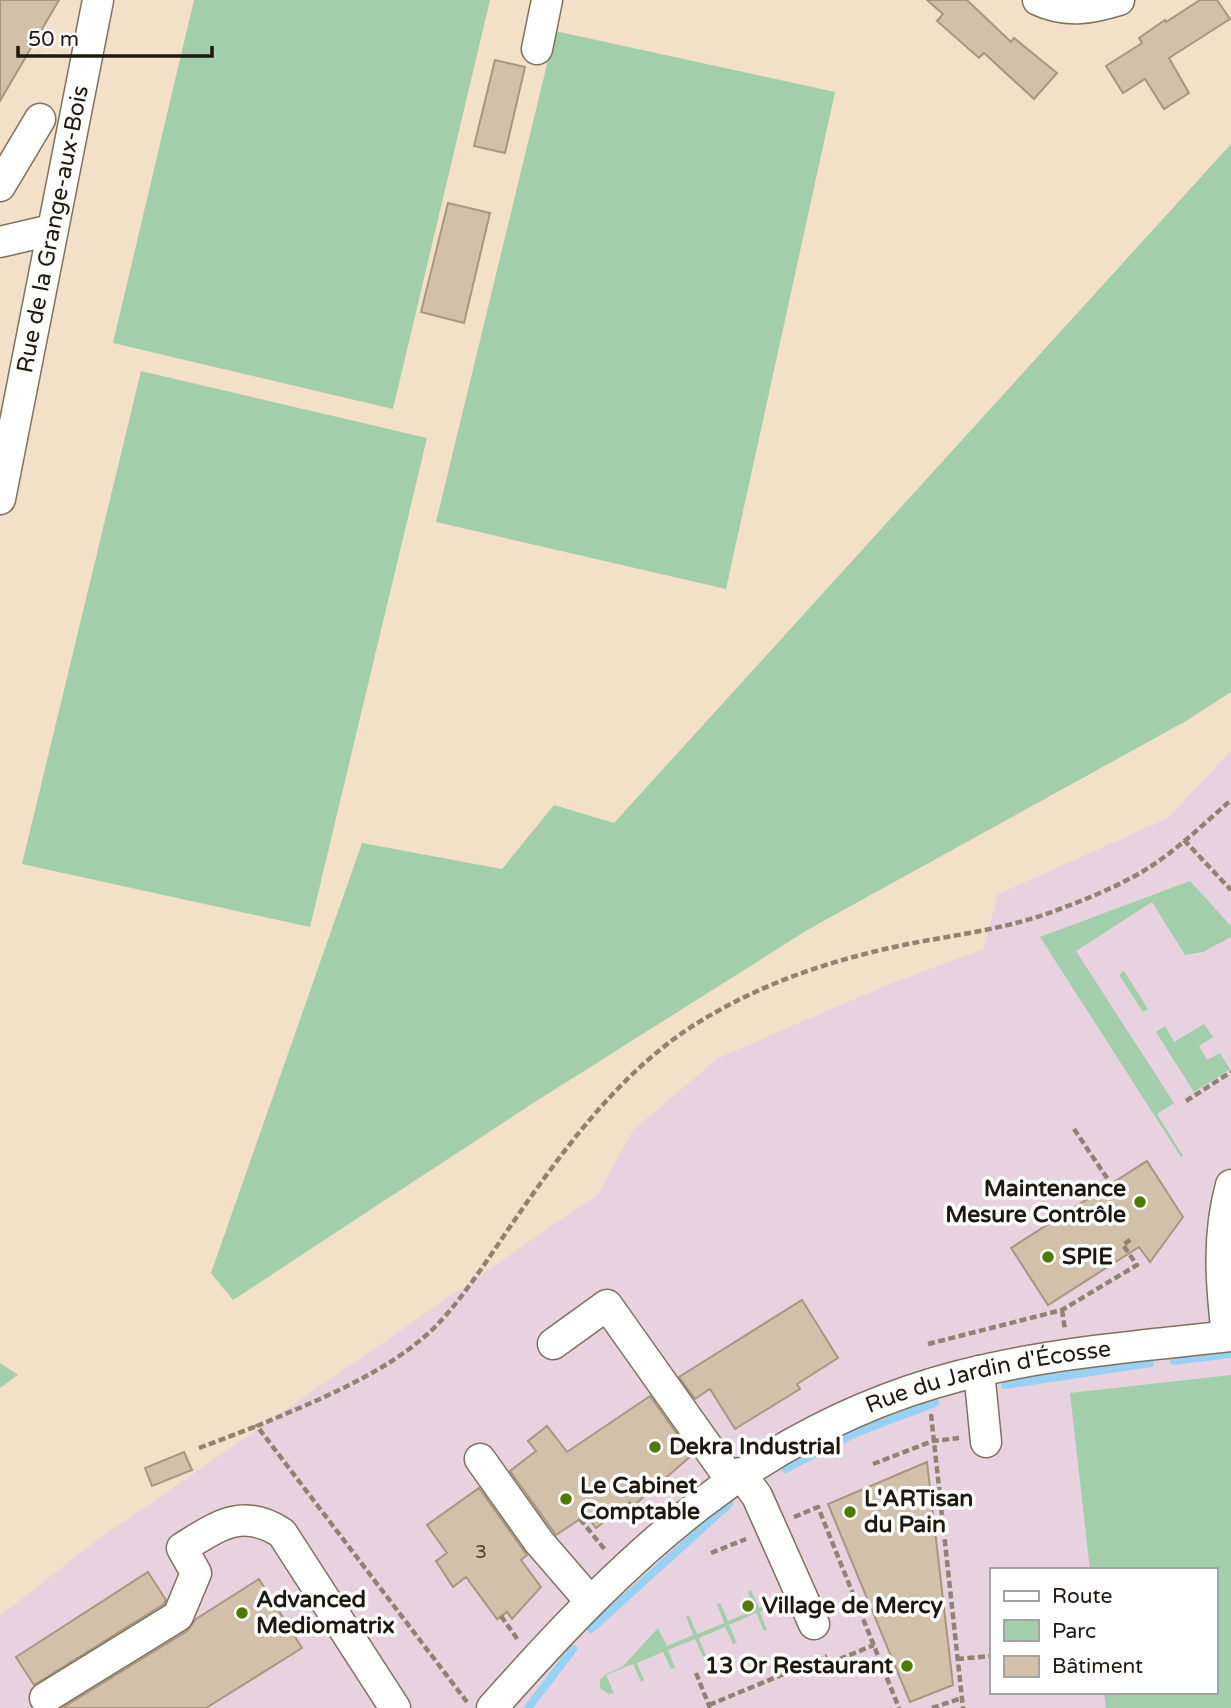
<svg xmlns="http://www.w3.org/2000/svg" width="1231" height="1708" viewBox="0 0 1231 1708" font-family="'Varela Round',sans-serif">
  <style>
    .commercial { fill: #e8d2df; fill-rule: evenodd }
    .green { fill: #a3ceab }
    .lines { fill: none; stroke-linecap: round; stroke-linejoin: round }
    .stream { stroke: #97d1f4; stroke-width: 8 }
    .building { fill: #d2c0aa; stroke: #a79680; stroke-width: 2 }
    .minor-casing { stroke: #81715c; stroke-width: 33 }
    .path { stroke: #908373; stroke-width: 4.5; stroke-dasharray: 7 3.5; stroke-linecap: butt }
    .minor { stroke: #fff; stroke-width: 30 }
    .poi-dot { fill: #4e7b00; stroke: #fff; stroke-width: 2.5 }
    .labels { text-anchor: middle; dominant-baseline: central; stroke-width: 7; stroke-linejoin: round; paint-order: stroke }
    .number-label { font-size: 19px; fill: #4b4236 }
    .street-label { font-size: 23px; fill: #1e180f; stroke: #fff }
    .poi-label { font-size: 23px; font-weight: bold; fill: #1e180f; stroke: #fff; text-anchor: start }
  </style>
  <rect width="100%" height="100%" fill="#f2e0c9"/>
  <path class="commercial" d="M 1231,751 L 1231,1708 L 0,1708 L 0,1616 L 93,1543 L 598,1194 L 633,1130 L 718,1058 L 887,985 L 983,949 L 998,894 L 1168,818 ZM 991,1570 L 1215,1570 L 1215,1692 L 991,1692 Z"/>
  <path class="green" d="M 194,0 L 490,0 L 393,409 L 113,343 Z
    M 555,31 L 835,92 L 726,589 L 436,522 Z
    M 1231,144 L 1231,692 L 1186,721 L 809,929 L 527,1107 L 233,1300 L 211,1273 L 362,843 L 502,869 L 554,805 L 614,823 Z
    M 141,371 L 427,438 L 310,927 L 22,864 Z
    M 1190,881 L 1231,926 L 1231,937 L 1203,952 L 1185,955 L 1152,902 L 1076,951 L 1174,1103 L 1157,1114 L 1183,1156 L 1181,1157 L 1040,937 Z
    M 1124,971 L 1148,1009 L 1143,1012 L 1119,975 Z
    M 1204,1024 L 1213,1037 L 1199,1046 L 1207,1060 L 1220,1053 L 1230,1069 L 1194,1092 L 1156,1032 L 1165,1026 L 1174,1042 Z
    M 0,1363 L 18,1375 L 0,1388 Z
    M 1231,1375 L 1231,1708 L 1106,1708 L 1104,1692 L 1215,1692 L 1215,1570 L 1090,1570 L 1070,1393 Z
    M 751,1590 L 759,1608 L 786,1597 L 797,1618 L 787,1601 L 760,1612 L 767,1630 L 764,1631 L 756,1613 L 729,1625 L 737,1643 L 733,1644 L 725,1627 L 699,1638 L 706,1656 L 703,1657 L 695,1639 L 668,1650 L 675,1668 L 671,1669 L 663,1652 L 637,1663 L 644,1680 L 641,1682 L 633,1664 L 606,1675 L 614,1693 L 608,1694 L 600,1688 L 600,1680 L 606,1674 L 622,1667 L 658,1628 L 667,1646 L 693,1635 L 686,1617 L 689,1615 L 697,1634 L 724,1623 L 717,1604 L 720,1603 L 728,1621 L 755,1610 L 748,1592 Z"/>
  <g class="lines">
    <path class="stream" d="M 1174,1361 L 1231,1354
      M 1005,1385 L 1150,1363
      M 785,1469 L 858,1432 L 935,1403
      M 591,1629 L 729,1504
      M 528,1708 L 573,1649"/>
  </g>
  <path class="building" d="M 0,0 L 59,0 L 0,101 Z
    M 927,0 L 967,0 L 1011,42 L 1014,38 L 1057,73 L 1034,99 L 984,53 L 979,58 L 937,21 L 943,14 Z
    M 1200,0 L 1217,0 L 1230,19 L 1169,58 L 1189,93 L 1164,109 L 1145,79 L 1123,93 L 1106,66 L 1142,43 L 1139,38 L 1165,20 L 1166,22 Z
    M 495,60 L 525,67 L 505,153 L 474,146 Z
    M 448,203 L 490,213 L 464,323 L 421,312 Z
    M 1147,1161 L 1183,1217 L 1150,1262 L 1139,1247 L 1048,1305 L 1011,1248 Z
    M 802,1300 L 838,1358 L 797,1384 L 800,1389 L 735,1429 L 710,1389 L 695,1399 L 679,1377 Z
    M 650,1396 L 692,1455 L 632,1507 L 630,1502 L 596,1528 L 586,1515 L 556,1535 L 510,1471 L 536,1451 L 528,1441 L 547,1426 L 567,1452 Z
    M 184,1452 L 192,1470 L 152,1486 L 145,1468 Z
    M 927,1462 L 953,1685 L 910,1702 L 828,1504 Z
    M 479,1488 L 527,1555 L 521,1560 L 541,1587 L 512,1619 L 507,1612 L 497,1619 L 466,1577 L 453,1587 L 436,1561 L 447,1553 L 427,1525 Z
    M 148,1572 L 166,1600 L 164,1604 L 34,1685 L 16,1657 Z
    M 259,1579 L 302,1648 L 206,1708 L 62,1708 L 187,1631 L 196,1619 Z"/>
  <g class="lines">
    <defs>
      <g id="minor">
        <path d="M 1038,0 C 1066,13 1090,9 1119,0"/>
        <path d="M 537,49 L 547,0"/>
        <path d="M 0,186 L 40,119"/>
        <path d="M 0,242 L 51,230"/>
        <path id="s1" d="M 0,499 L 98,0"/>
        <path d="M 1227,1336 C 1221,1284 1217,1236 1231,1185"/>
        <path d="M 553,1344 L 607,1305 L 731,1480"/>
        <path d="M 979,1371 L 986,1442"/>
        <path d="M 480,1459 L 539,1542 L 590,1601"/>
        <path d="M 740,1473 L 757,1496 L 814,1624"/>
        <path d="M 45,1698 L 178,1616 L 196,1573 L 182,1548 C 218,1526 242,1507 282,1533 L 395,1708"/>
        <path id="s2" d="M 492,1708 C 627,1556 755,1429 959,1376 C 1047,1353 1140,1346 1231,1336"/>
      </g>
    </defs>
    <use href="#minor" class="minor-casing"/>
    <path class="path" d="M 1184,840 L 1231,890
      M 1186,1101 L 1231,1072
      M 1074,1129 L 1111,1184
      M 1062,1310 L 1065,1330
      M 928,1344 L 1062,1310 L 1137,1265 L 1123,1245 L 1133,1238
      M 931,1414 L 963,1708
      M 199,1448 L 257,1426
      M 873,1464 L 933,1441 L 959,1438
      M 794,1517 L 818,1507 L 899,1708
      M 580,1519 L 606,1551
      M 711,1553 L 746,1539
      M 501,1616 L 518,1640
      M 957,1659 L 991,1656
      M 830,1663 L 874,1645
      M 696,1673 L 710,1708
      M 467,1702 L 257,1426 C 318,1400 388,1373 435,1327 C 465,1296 489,1257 514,1221 C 563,1150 618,1075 691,1027 C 758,984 830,960 908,944 C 955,935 1004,929 1049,913 C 1084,900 1121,886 1153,865 C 1180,847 1206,822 1231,800
      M 709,1705 L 827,1656
      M 932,1708 L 962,1698"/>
    <use href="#minor" class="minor"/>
  </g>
  <g class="poi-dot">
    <circle cx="1140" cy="1202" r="7"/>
    <circle cx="1048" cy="1257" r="7"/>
    <circle cx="655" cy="1447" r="7"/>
    <circle cx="566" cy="1499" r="7"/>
    <circle cx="850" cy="1512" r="7"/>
    <circle cx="748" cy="1606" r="7"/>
    <circle cx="242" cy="1613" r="7"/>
    <circle cx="907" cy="1666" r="7"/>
  </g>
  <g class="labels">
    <g class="number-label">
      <text x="481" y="1552">3</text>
    </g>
    <g class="street-label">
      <text stroke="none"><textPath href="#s1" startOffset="275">Rue de la Grange-aux-Bois</textPath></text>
      <text stroke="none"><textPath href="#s2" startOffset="611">Rue du Jardin d'Écosse</textPath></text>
    </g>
    <g class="poi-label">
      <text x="1126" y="1189" text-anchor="end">Maintenance<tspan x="1126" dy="26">Mesure Contrôle</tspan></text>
      <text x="1062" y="1257">SPIE</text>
      <text x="669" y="1447">Dekra Industrial</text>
      <text x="580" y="1486">Le Cabinet<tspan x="580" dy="26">Comptable</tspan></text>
      <text x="864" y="1499">L'ARTisan<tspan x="864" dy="26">du Pain</tspan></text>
      <text x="256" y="1600">Advanced<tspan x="256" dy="26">Mediomatrix</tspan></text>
      <text x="762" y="1606">Village de Mercy</text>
      <text x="893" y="1666" text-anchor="end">13 Or Restaurant</text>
    </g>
  </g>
  <rect x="990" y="1568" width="228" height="126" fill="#ffffff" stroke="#a5a39f" stroke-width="2"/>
  <rect x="1004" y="1591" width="35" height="10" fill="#ffffff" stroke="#a5a39f" stroke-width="2"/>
  <text x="1052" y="1603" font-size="21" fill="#1e180f">Route</text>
  <rect x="1004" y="1620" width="35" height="21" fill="#a3ceab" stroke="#a5a39f" stroke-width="2"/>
  <text x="1052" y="1638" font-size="21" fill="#1e180f">Parc</text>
  <rect x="1004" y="1656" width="35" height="21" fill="#d2c0aa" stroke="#a5a39f" stroke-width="2"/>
  <text x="1052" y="1673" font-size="21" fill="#1e180f">Bâtiment</text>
  <path d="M18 46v10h194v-10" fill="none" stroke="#1e180f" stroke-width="3.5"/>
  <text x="28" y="46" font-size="21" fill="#1e180f" stroke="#ffffff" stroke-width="5" paint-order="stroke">50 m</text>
</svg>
